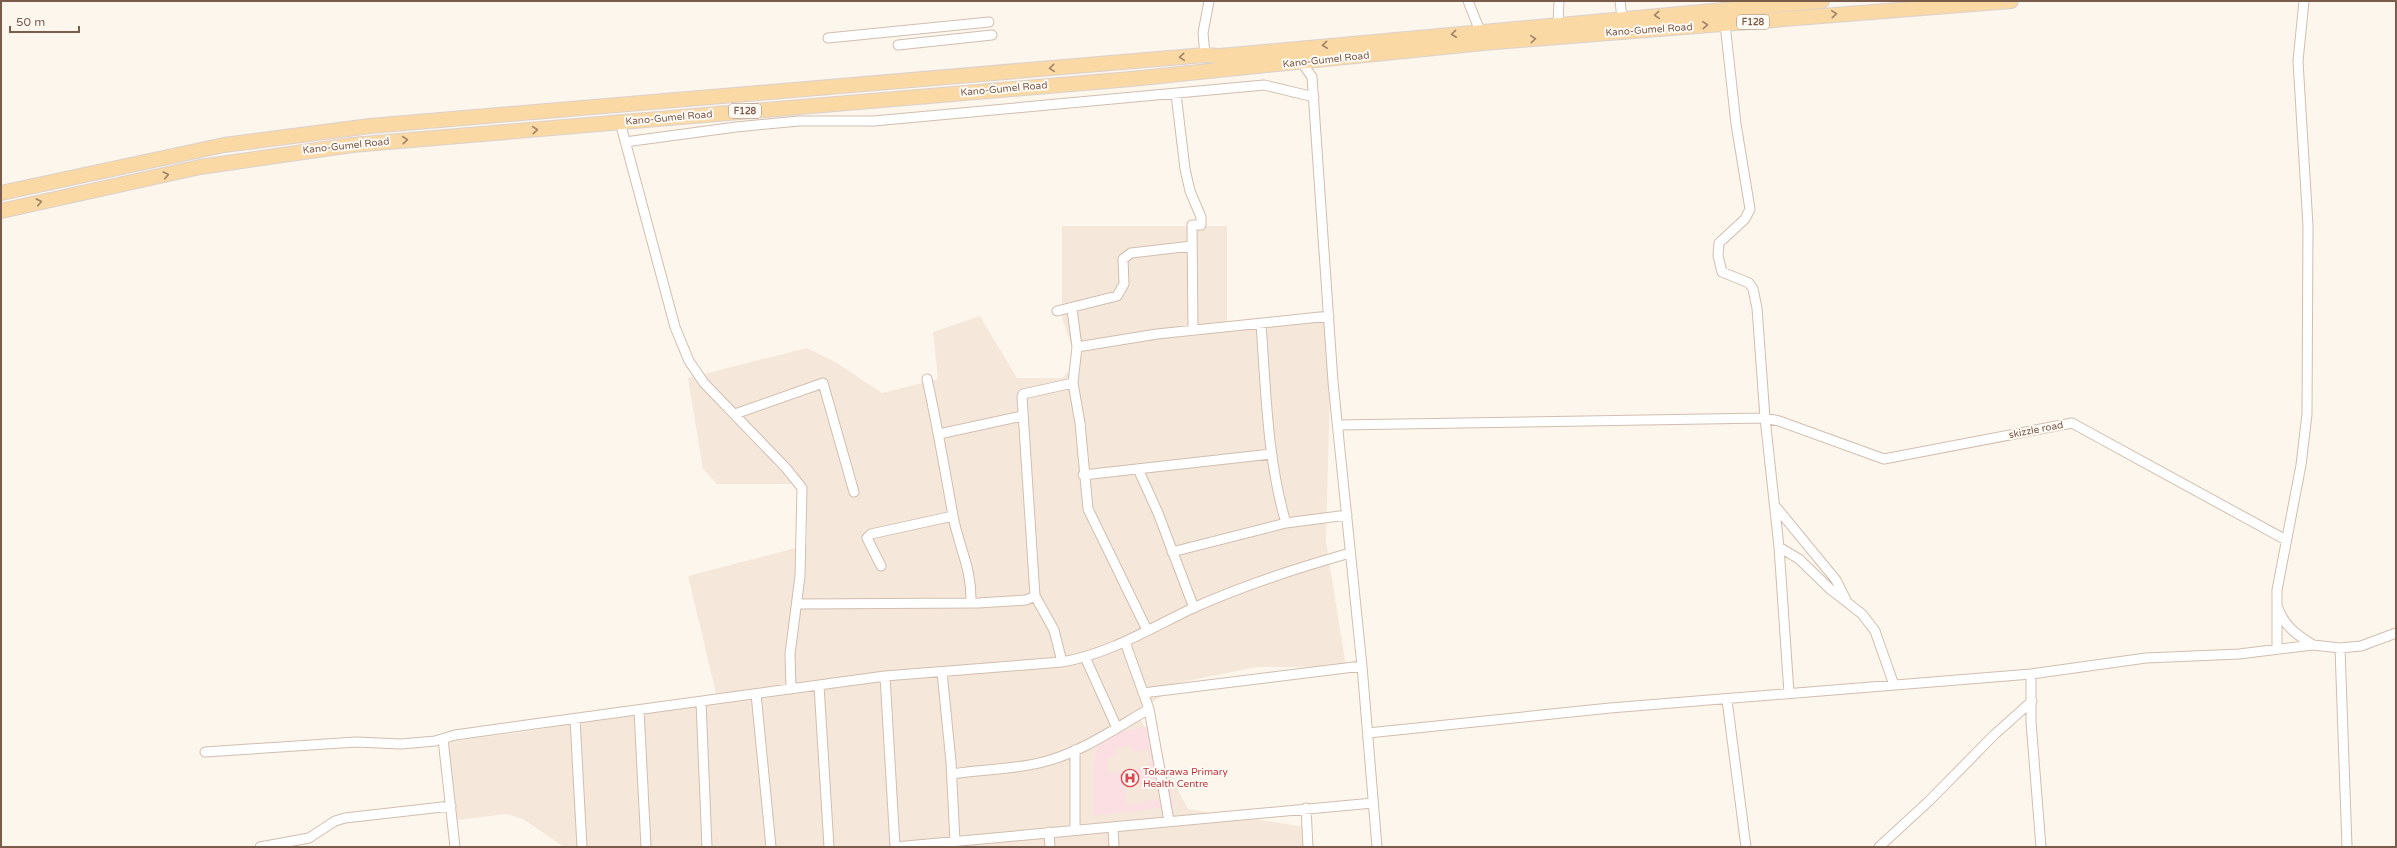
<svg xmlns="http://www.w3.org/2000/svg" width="2397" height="848" viewBox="0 0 2397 848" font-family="'Varela Round',sans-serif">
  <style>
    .residential { fill: #f5e8da }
    .medical { fill: #fbdfe3; fill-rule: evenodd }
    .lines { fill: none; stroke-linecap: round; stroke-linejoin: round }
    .minor-casing { stroke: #d1beb0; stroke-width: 11 }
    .primary-casing { stroke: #dad1cd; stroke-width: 16 }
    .minor { stroke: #fff; stroke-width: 9 }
    .primary { stroke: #fbd9a5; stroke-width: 14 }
    .oneway { stroke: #a18267 }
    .labels { text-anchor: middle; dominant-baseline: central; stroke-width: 4; stroke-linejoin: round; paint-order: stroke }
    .shield { fill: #fffaf3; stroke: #a28b7f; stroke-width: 1 }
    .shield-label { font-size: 9px; font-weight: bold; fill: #7a5c4d }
    .street-label { font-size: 10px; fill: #7a5c4d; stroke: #fffaf3 }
    .health-label { font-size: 10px; fill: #be3a42; stroke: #fffaf3; text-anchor: start }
  </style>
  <rect width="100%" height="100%" fill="#fdf6ec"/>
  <path class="residential" d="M 1062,226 L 1227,226 L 1227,332 L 1332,317 L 1326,541 L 1346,667 L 1257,667 L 1182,682 L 1137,713 L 1188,809 L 1306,827 L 1312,847 L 564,847 L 523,819 L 507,814 L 457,820 L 443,742 L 524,732 L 717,697 L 688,576 L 807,545 L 807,484 L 717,484 L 703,469 L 688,378 L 807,348 L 837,363 L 882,393 L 938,379 L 933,332 L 980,316 L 1017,378 L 1062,378 L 1077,363 L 1062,317 Z"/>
  <path class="medical" d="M 1155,725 L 1175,806 L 1093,816 L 1095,754 L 1101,736 ZM 1131,745 L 1133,753 L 1148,750 L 1151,764 L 1136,769 L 1141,786 L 1160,782 L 1163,798 L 1127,805 L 1121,771 L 1108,773 L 1107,758 L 1117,756 L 1116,748 Z"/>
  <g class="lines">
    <defs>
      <path id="minor" d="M 1468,1 L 1480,31
        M 1620,1 L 1622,18
        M 1558,23 L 1559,1
        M 1725,24 L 1736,124 L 1750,209 L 1745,219 L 1719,243 L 1718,256 L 1722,272 L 1749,283 L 1753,289 L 1757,308 L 1765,418 L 1779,547 L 1789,693
        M 828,38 L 989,22
        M 898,45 L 992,35
        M 1205,55 L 1203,33 L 1209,1
        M 1302,63 L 1312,77 L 1333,382 L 1362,666 L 1377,847
        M 1176,94 L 1185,169 L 1190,191 L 1201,217 L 1201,225 L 1192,225 L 1193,330
        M 620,122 L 675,327 L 689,361 L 704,383 L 786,468 L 802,488 L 800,576 L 790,654 L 791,689
        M 625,142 L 736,127 L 799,121 L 874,121 L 1264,85 L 1314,97
        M 1072,309 L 1077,347 L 1073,383 L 1080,423 L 1088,509 L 1147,630
        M 1057,311 L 1117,296 L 1124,284 L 1123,259 L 1131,253 L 1192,246
        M 1261,324 C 1266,391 1267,459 1286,523
        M 1077,347 L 1157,334 L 1329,316
        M 927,379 C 937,424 945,470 953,516 C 959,548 972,568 971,603
        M 735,414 L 823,383 L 854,492
        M 1338,425 L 1765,418 L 1779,421 L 1884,459 L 2072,423 L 2286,540
        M 939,434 L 1022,416
        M 1138,469 L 1158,513 L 1194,608
        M 1083,475 L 1271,454
        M 1776,507 L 1836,580 L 1846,600
        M 1779,547 L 1799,559 L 1830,589 L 1862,614 L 1875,631 L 1894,685
        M 1172,552 L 1286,523 L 1347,515
        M 881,566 L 867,538 L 871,534 L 953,516
        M 798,604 L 978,603 L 1026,600 L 1035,596
        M 2278,608 C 2284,626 2297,635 2313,645
        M 1125,642 L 1149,709 L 1169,821
        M 2277,648 L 2277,590 L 2301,465 L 2307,414 L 2308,226 L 2298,61 L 2304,1
        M 2340,648 L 2347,847
        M 1085,657 L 1117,728
        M 1062,662 L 1054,630 L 1035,596 L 1022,397 L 1023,394 L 1073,383
        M 942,672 L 951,762 L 955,842
        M 2031,674 L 2031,722 L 2041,847
        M 885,676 L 895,847
        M 819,686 L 829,847
        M 1143,693 L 1362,666
        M 756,694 L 771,847
        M 1727,700 L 1746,847
        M 701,702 L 707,847
        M 639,710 L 646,847
        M 575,719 L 582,847
        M 1368,733 L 1610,708 L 2031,674 L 2146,658 L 2239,654 L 2313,645 L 2340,648 L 2361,646 L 2396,633
        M 443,739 L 455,847
        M 1075,750 L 1075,829
        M 205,752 L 356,742 L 401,744 L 435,741 L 455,735 L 534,724 L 885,676 L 1062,662 C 1109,654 1151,628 1193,608 C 1244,585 1297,568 1350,553
        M 952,774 C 982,769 1012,770 1043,762 C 1080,753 1116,728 1149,709
        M 1306,808 L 1308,847
        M 1113,828 L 1114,847
        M 1049,832 L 1050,847
        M 260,847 L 309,838 L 335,821 L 345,818 L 451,806
        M 895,847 L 1373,803
        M 1879,847 L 1929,801 L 1994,735 L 2032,701"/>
      <path id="primary" d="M 1,193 L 224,145 L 370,126 L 1205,55 L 1220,56 L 1822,1
        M 1,211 L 200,167 L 352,145 L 1131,79 L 1483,43 L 2011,1"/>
    </defs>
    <use href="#minor" class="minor-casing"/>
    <use href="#primary" class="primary-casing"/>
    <use href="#minor" class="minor"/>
    <use href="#primary" class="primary"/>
  </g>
  <defs><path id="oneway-chevron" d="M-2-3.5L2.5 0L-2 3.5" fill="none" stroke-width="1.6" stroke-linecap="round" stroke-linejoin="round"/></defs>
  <g class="oneway">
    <use href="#oneway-chevron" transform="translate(1834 14) rotate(-5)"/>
    <use href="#oneway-chevron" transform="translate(1657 15) rotate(175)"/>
    <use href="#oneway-chevron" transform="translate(1705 25) rotate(-5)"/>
    <use href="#oneway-chevron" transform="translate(1454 34) rotate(174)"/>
    <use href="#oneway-chevron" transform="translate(1533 39) rotate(-5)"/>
    <use href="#oneway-chevron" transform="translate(1325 45) rotate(174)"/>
    <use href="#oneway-chevron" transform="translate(1182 57) rotate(175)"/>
    <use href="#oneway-chevron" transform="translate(1052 68) rotate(175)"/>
    <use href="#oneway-chevron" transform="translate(535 130) rotate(-5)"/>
    <use href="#oneway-chevron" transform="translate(405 140) rotate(-5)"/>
    <use href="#oneway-chevron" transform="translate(166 175) rotate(-12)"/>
    <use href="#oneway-chevron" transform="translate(39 202) rotate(-12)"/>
  </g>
  <defs>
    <symbol id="hospital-ring" viewBox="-11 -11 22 22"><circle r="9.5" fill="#fffaf3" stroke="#e0444e" stroke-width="1.5"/><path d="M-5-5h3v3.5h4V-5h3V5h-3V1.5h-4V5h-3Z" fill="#e0444e"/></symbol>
  </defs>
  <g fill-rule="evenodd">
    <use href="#hospital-ring" x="1120" y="768" width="20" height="20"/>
  </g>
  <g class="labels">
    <g class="shield">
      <rect x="1737" y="15" width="32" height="14" rx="3"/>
      <rect x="729" y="104" width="32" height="14" rx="3"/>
    </g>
    <g class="shield-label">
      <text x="1753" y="22">F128</text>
      <text x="745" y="111">F128</text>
    </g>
    <g class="street-label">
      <text transform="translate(1649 30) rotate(-4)">Kano-Gumel Road</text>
      <text transform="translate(1326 60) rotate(-6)">Kano-Gumel Road</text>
      <text transform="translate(1004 89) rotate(-5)">Kano-Gumel Road</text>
      <text transform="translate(669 118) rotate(-5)">Kano-Gumel Road</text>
      <text transform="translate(346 146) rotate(-6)">Kano-Gumel Road</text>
      <text transform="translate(2036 430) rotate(-11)">skizzle road</text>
    </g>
    <g class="health-label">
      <text x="1143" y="772">Tokarawa Primary<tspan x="1143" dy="12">Health Centre</tspan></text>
    </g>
  </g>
  <rect width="2397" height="848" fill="none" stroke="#7a5c4d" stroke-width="4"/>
  <path d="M10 26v6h69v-6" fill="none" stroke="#7a5c4d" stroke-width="2"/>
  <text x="16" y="26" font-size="12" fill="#7a5c4d" stroke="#fffaf3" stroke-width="3" paint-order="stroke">50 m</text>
</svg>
